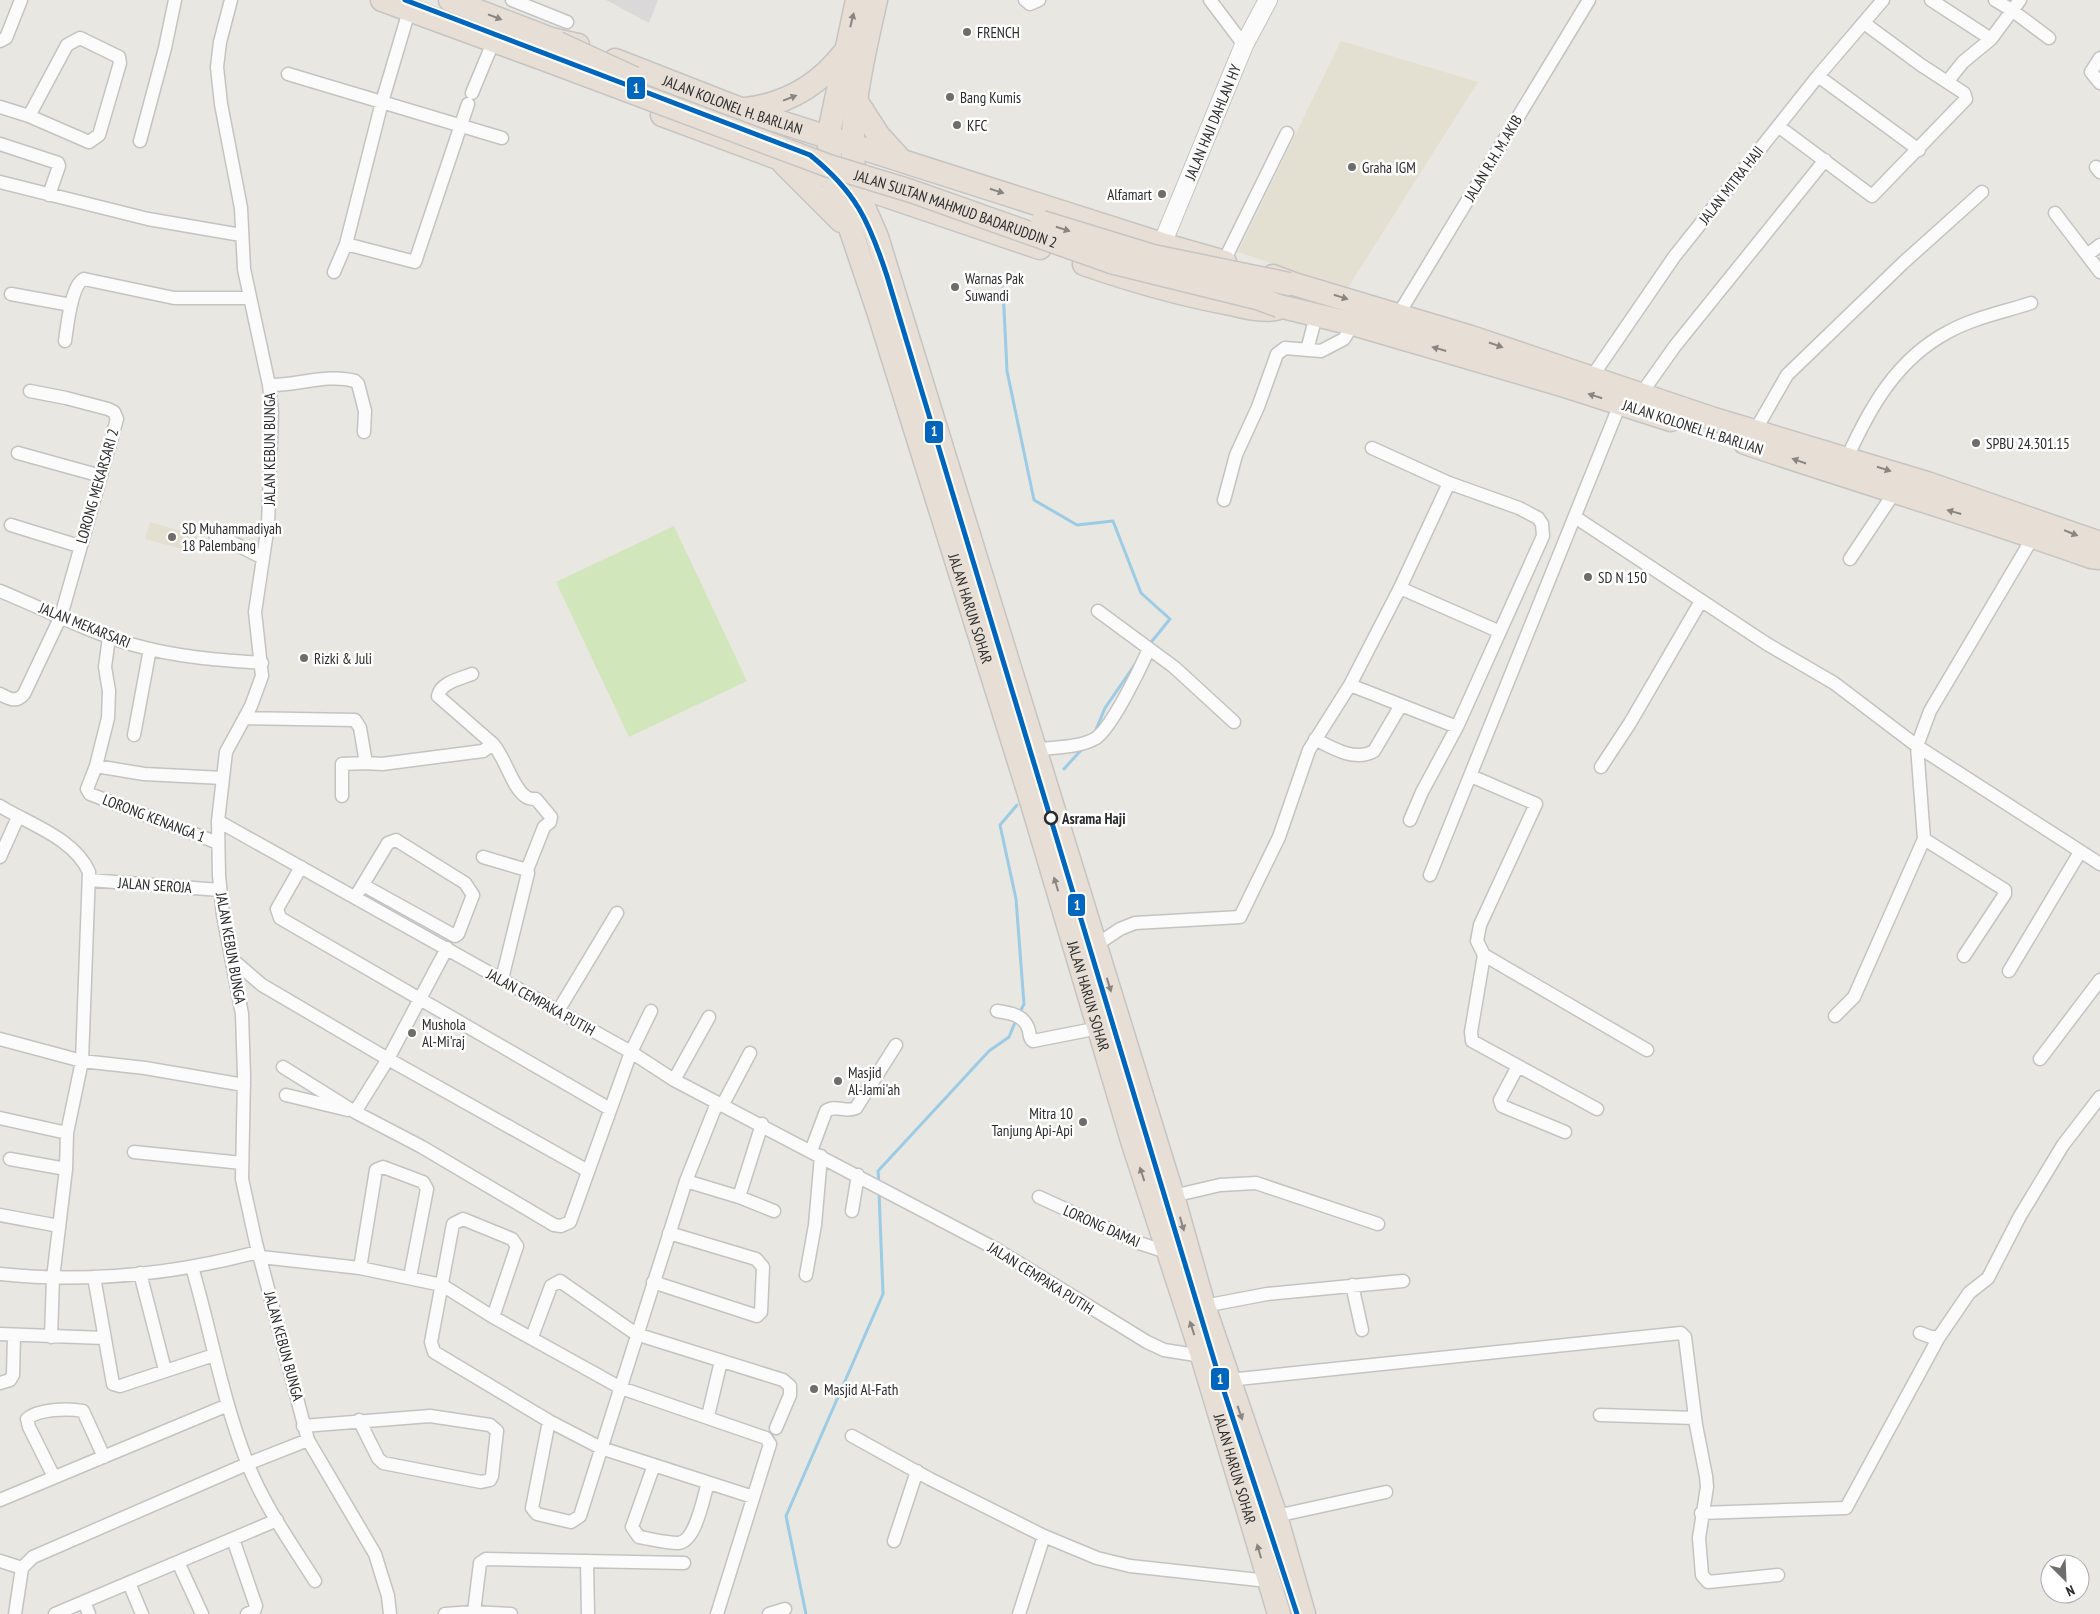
<svg xmlns="http://www.w3.org/2000/svg" width="2100" height="1614" viewBox="0 0 2100 1614" font-family="'PT Sans Narrow',sans-serif">
  <style>
    .industrial { fill: #dad8d9 }
    .education { fill: #e3dfd1 }
    .pitch { fill: #d2e6bc }
    .lines { fill: none; stroke-linecap: round; stroke-linejoin: round }
    .stream { stroke: #9bcbe5; stroke-width: 3 }
    .street-casing { stroke: #c3c3c2; stroke-width: 15 }
    .secondary-casing { stroke: #c3c3c2; stroke-width: 20 }
    .highway-casing { stroke: #c5c4c2; stroke-width: 25 }
    .street { stroke: #fcfbfb; stroke-width: 12 }
    .secondary { stroke: #fcfbfb; stroke-width: 18 }
    .highway { stroke: #e7dfd6; stroke-width: 22 }
    .highway-bridge-casing { stroke: #c5c4c2; stroke-width: 25; stroke-linecap: butt }
    .highway-bridge { stroke: #e7dfd6; stroke-width: 22 }
    .rail-1-casing { stroke: #fff; stroke-width: 9 }
    .rail-1 { stroke: #0065bd; stroke-width: 5 }
    .oneway { fill: #898580 }
    .poi-dot { fill: #6e6d6b; stroke: #fff; stroke-width: 2 }
    .stop-dot { fill: #fff; stroke: #2b2b2b; stroke-width: 2.5 }
    .labels { text-anchor: middle; dominant-baseline: central; stroke-width: 5; stroke-linejoin: round; paint-order: stroke }
    .poi-label { font-size: 15px; fill: #2b2b2b; stroke: #fff; text-anchor: start }
    .street-label { font-size: 15px; fill: #2b2b2b; stroke: #fff }
    .stop-label { font-size: 15px; font-weight: bold; fill: #2b2b2b; stroke: #fff; text-anchor: start }
    .line-badge { stroke: #fff; stroke-width: 2 }
    .badge-label { font-size: 14px; text-anchor: middle; font-weight: bold; fill: #fff }
  </style>
  <rect width="100%" height="100%" fill="#e9e7e2"/>
  <path class="industrial" d="M 606,0 L 658,0 L 649,23 Z"/>
  <path class="education" d="M 1341,41 L 1478,82 L 1347,289 L 1238,252 Z
    M 150,522 L 198,536 L 193,552 L 145,539 Z"/>
  <path class="pitch" d="M 674,526 L 747,681 L 629,737 L 556,582 Z"/>
  <g class="lines">
    <path class="stream" d="M 1003,288 L 1007,371 L 1034,500 L 1077,525 L 1113,521 L 1141,593 L 1170,619 L 1148,646
      M 1095,732 L 1105,708 L 1136,663
      M 1064,769 L 1082,749
      M 1017,805 L 1000,825 L 1016,899 L 1024,1004 L 1019,1014
      M 879,1183 L 878,1171 L 989,1051 L 1009,1037 L 1016,1020
      M 806,1614 L 786,1516 L 883,1294 L 879,1192"/>
    <defs>
      <path id="street" d="M 231,0 L 220,42 L 217,67 L 221,104 L 241,208 L 244,269 L 269,385 L 272,412 L 268,525 L 255,612 L 262,676 L 251,706 L 226,752 L 218,821 L 219,876 L 223,915 L 242,1014 L 244,1076 L 242,1179 L 256,1243 L 308,1440 L 375,1554 L 388,1596 L 390,1614
        M 512,0 L 567,22
        M 1025,0 L 1030,4 L 1039,0
        M 1210,0 L 1244,45
        M 1931,0 L 1991,39
        M 1995,0 L 2013,11 L 2049,38
        M 0,41 L 6,38 L 21,0
        M 2100,58 L 2091,72 L 2100,83
        M 288,74 L 502,138
        M 1818,76 L 1919,150
        M 1947,82 L 1963,62 L 1991,39 L 2020,0
        M 472,93 L 494,40
        M 0,107 L 29,116 L 89,142 L 99,135 L 120,63 L 119,57 L 80,38 L 67,45 L 29,116
        M 1778,126 L 1872,196 L 1966,99 L 1964,93 L 1921,65 L 1864,23
        M 140,141 L 165,48 L 175,0
        M 0,144 L 58,163 L 59,166 L 49,195
        M 2096,167 L 2100,172
        M 0,182 L 148,219 L 241,235
        M 2055,213 L 2100,272
        M 346,244 L 415,262 L 468,104
        M 2087,255 L 2100,245
        M 1224,261 L 1287,133
        M 334,272 L 346,244 L 382,102 L 409,11
        M 11,294 L 71,305
        M 1398,315 L 1589,0
        M 65,341 C 67,328 71,285 84,279 L 174,298 L 249,298
        M 1307,350 L 1316,316
        M 1591,378 L 1674,257 L 1818,76 L 1883,0
        M 269,385 C 296,386 328,373 355,381 L 358,384 L 365,411 L 364,432
        M 1641,394 L 1675,346 L 1825,160
        M 1755,431 L 1787,375 L 1903,263 L 1982,192
        M 1372,448 L 1449,483 L 1519,508 L 1538,518 L 1542,524 L 1543,536 L 1457,727 L 1350,685 L 1400,588 L 1449,483
        M 18,453 L 101,476
        M 1847,458 C 1870,407 1897,359 1948,332 C 1973,318 2004,312 2031,303
        M 1224,500 L 1236,455 L 1258,407 L 1277,354 L 1285,348 L 1321,351 L 1344,339 L 1353,324
        M 1575,517 L 1767,644 L 1834,683 L 1917,746 L 2100,864
        M 11,525 L 79,546
        M 214,533 L 263,558
        M 1850,559 L 1894,493
        M 1400,588 L 1498,631
        M 0,591 C 44,609 88,632 134,645 C 176,657 218,660 262,663
        M 1098,611 L 1174,667 L 1234,722
        M 109,637 L 105,667 L 109,691 L 108,718 L 96,766 L 87,789 L 90,794 L 218,843
        M 0,694 C 10,699 16,703 24,694 L 61,616 L 117,419 L 114,412 L 108,409 L 66,398 L 30,391
        M 245,718 L 355,720 L 360,728 L 366,763 L 382,764 L 483,751 L 493,744 L 438,696 C 441,682 460,679 472,674
        M 134,735 L 150,649
        M 1315,739 C 1332,748 1355,762 1374,751 L 1401,705
        M 493,744 C 506,759 512,787 525,796 C 528,799 532,799 536,799 L 551,817 L 550,822 L 544,827 L 527,870
        M 1035,750 C 1053,747 1080,748 1096,738 C 1112,727 1140,669 1149,649
        M 96,766 L 144,774 L 223,778
        M 1601,767 L 1630,723 L 1701,601
        M 1471,776 L 1536,804 L 1480,925 L 1477,941 L 1484,955 L 1647,1050
        M 342,796 L 342,764 L 366,763
        M 0,806 C 29,824 74,838 89,872 L 82,1061 L 67,1133 L 66,1169 L 53,1278 L 51,1337
        M 1410,820 L 1422,792 L 1457,727
        M 218,821 L 631,1052 L 674,1080 L 996,1249 L 1147,1342 L 1164,1350 L 1202,1356
        M 1924,839 L 2005,890 L 2005,894 L 1964,956
        M 0,857 L 18,817
        M 483,857 L 527,870 L 528,873 L 502,979
        M 301,867 L 277,909 L 280,918 L 610,1109
        M 1430,875 L 1620,404
        M 89,880 L 220,890
        M 356,896 L 388,843 L 396,840 L 465,883 L 473,895 L 458,934 L 455,936 L 363,885
        M 1096,945 L 1120,929 L 1135,923 L 1240,917 L 1279,837 L 1309,750 L 1350,685
        M 447,948 L 388,1059 L 355,1112 L 422,1147 L 554,1225 L 561,1226 L 570,1222 L 631,1052 L 651,1011
        M 1484,955 L 1471,1032 L 1472,1041 L 1597,1109
        M 233,960 L 262,985 L 388,1059 L 588,1171
        M 2009,971 L 2080,852
        M 558,1011 L 617,913
        M 997,1011 C 1011,1013 1025,1015 1029,1031 C 1030,1036 1029,1038 1033,1041 L 1099,1028
        M 1835,1016 L 1854,997 L 1924,839 L 1917,746 L 1930,711 L 2036,532
        M 0,1039 L 82,1061 L 145,1068 L 244,1085
        M 2040,1059 L 2100,980
        M 1518,1066 L 1500,1100 L 1502,1106 L 1565,1132
        M 283,1067 L 355,1112
        M 674,1080 L 709,1017
        M 286,1095 L 348,1110
        M 722,1106 L 750,1053
        M 0,1118 L 67,1133
        M 811,1151 L 826,1111 C 835,1104 846,1113 856,1108 L 896,1045
        M 134,1152 L 242,1163
        M 10,1159 L 66,1169
        M 686,1181 L 739,1197 L 762,1124
        M 1173,1196 L 1220,1185 L 1256,1183 L 1378,1224
        M 739,1197 L 774,1211
        M 1039,1197 L 1139,1243 L 1167,1252
        M 852,1211 L 858,1175
        M 0,1215 L 59,1226
        M 261,1257 L 360,1268 L 442,1285 L 493,1317 L 621,1388 L 766,1438 L 770,1444 L 717,1614
        M 192,1267 C 211,1332 222,1398 247,1462 C 263,1504 291,1543 315,1581
        M 360,1268 L 376,1170 L 383,1167 L 423,1182 L 427,1189 L 410,1277
        M 140,1273 L 165,1370
        M 0,1274 C 86,1283 175,1274 258,1252
        M 806,1275 L 815,1225 L 821,1156
        M 94,1277 L 113,1384 L 120,1386 L 214,1355
        M 653,1282 L 757,1316 L 761,1312 L 763,1267 L 756,1259 L 669,1233
        M 1352,1285 L 1362,1330
        M 1204,1306 L 1267,1294 L 1403,1281
        M 493,1317 L 517,1246 L 512,1239 L 463,1219 L 453,1224 L 431,1342 L 434,1352 L 549,1421 L 601,1448 L 753,1497
        M 1920,1333 L 1931,1337 L 1939,1337 L 1969,1293 L 1988,1278 L 2020,1216 L 2063,1145 L 2100,1097
        M 0,1334 L 104,1338
        M 532,1337 L 551,1286 L 560,1281 L 636,1334 L 783,1380 L 790,1386 L 790,1395 L 776,1428
        M 1228,1380 L 1681,1333 L 1685,1337 L 1696,1425 L 1706,1476 L 1707,1487 L 1699,1538 L 1702,1575 L 1708,1582 L 1778,1575
        M 0,1383 L 10,1380 L 13,1375 L 14,1335
        M 1600,1415 L 1695,1418
        M 708,1416 L 721,1361
        M 549,1421 L 532,1508 L 537,1514 L 571,1522 L 580,1516 L 686,1181 L 717,1103
        M 303,1426 L 430,1416 L 490,1425 L 497,1431 L 492,1476 L 490,1480 L 481,1482 L 383,1463 L 378,1458 L 359,1420
        M 852,1436 L 930,1479 L 1044,1536 L 1097,1558 L 1130,1566 L 1268,1581
        M 654,1465 L 632,1527 L 639,1537 C 651,1539 666,1543 678,1543 C 696,1542 703,1498 708,1483
        M 54,1477 L 29,1427 L 27,1419 C 38,1409 68,1408 83,1411 L 104,1457
        M 0,1500 L 228,1405
        M 1701,1513 L 1846,1508 L 1939,1337
        M 1276,1516 L 1386,1492
        M 233,1539 L 256,1606 L 254,1611 L 247,1614
        M 894,1541 L 917,1471
        M 0,1561 L 22,1568
        M 587,1561 L 588,1614
        M 178,1562 L 202,1614
        M 129,1583 L 142,1614
        M 84,1602 L 89,1614
        M 474,1612 L 480,1563 L 486,1559 L 684,1563
        M 15,1614 L 22,1568 L 33,1557 L 247,1464 L 308,1440
        M 55,1614 L 277,1520
        M 445,1614 L 474,1612 L 511,1614
        M 769,1614 L 785,1609
        M 1019,1614 L 1044,1536"/>
      <g id="secondary">
        <path id="s1" d="M 1162,244 L 1244,45 L 1268,0"/>
      </g>
      <g id="highway">
        <path d="M 382,0 L 546,60"/>
        <path d="M 450,0 L 551,39 L 578,45"/>
        <path id="s2" d="M 857,0 L 828,137 L 835,195 L 847,219 L 878,311 L 1030,797 L 1133,1144 L 1202,1356 L 1279,1614"/>
        <path d="M 876,0 C 864,53 844,133 857,186 C 861,203 870,220 877,237 L 1173,1196 L 1204,1306 L 1276,1516 L 1304,1614"/>
        <path id="s3" d="M 615,60 L 743,110 L 1162,244 L 1225,262"/>
        <path d="M 857,102 L 879,136 L 900,159"/>
        <path d="M 746,109 C 787,104 818,86 843,54"/>
        <path d="M 662,115 L 826,176"/>
        <path d="M 784,164 L 841,221"/>
        <path d="M 849,179 L 857,186 L 1040,248"/>
        <path d="M 1084,264 C 1130,280 1178,294 1226,303 C 1242,306 1259,312 1276,309"/>
        <path d="M 1273,276 L 1294,284 L 1471,337 L 1714,419 L 1927,483 L 2100,543"/>
        <path d="M 1279,306 L 1353,324 L 1565,386 L 1671,420"/>
        <path d="M 1745,443 C 1860,482 1977,516 2091,557 L 2100,558"/>
      </g>
    </defs>
    <use href="#street" class="street-casing"/>
    <use href="#secondary" class="secondary-casing"/>
    <use href="#highway" class="highway-casing"/>
    <use href="#street" class="street"/>
    <use href="#secondary" class="secondary"/>
    <use href="#highway" class="highway"/>
    <defs>
      <g id="highway-bridge">
        <path d="M 558,43 L 634,78"/>
        <path id="s4" d="M 546,60 L 829,166 L 911,191 L 1111,262 L 1257,298 L 1279,306"/>
        <path d="M 1042,222 L 1153,256 L 1289,284"/>
      </g>
    </defs>
    <use href="#highway-bridge" class="highway-bridge-casing"/>
    <use href="#highway-bridge" class="highway-bridge"/>
    <defs>
      <path id="rail-1" d="M 405,0 L 810,155 C 856,192 869,221 887,276 L 1217,1370 L 1297,1614"/>
    </defs>
    <use href="#rail-1" class="rail-1-casing"/>
    <use href="#rail-1" class="rail-1"/>
  </g>
  <defs><path id="oneway-solid" d="M-6-.8H1V-3.2L6.5 0L1 3.2V.8H-6Z" transform="scale(1.25)"/></defs>
  <g class="oneway">
    <use href="#oneway-solid" transform="translate(495 17) rotate(21)"/>
    <use href="#oneway-solid" transform="translate(852 20) rotate(-76)"/>
    <use href="#oneway-solid" transform="translate(790 98) rotate(-21)"/>
    <use href="#oneway-solid" transform="translate(997 191) rotate(18)"/>
    <use href="#oneway-solid" transform="translate(1063 229) rotate(18)"/>
    <use href="#oneway-solid" transform="translate(1341 297) rotate(17)"/>
    <use href="#oneway-solid" transform="translate(1496 345) rotate(19)"/>
    <use href="#oneway-solid" transform="translate(1439 349) rotate(-164)"/>
    <use href="#oneway-solid" transform="translate(1595 396) rotate(-162)"/>
    <use href="#oneway-solid" transform="translate(1799 461) rotate(-161)"/>
    <use href="#oneway-solid" transform="translate(1884 469) rotate(18)"/>
    <use href="#oneway-solid" transform="translate(1954 512) rotate(-164)"/>
    <use href="#oneway-solid" transform="translate(2071 533) rotate(22)"/>
    <use href="#oneway-solid" transform="translate(1056 884) rotate(-107)"/>
    <use href="#oneway-solid" transform="translate(1109 985) rotate(73)"/>
    <use href="#oneway-solid" transform="translate(1142 1174) rotate(-108)"/>
    <use href="#oneway-solid" transform="translate(1182 1224) rotate(74)"/>
    <use href="#oneway-solid" transform="translate(1192 1328) rotate(-108)"/>
    <use href="#oneway-solid" transform="translate(1240 1413) rotate(71)"/>
    <use href="#oneway-solid" transform="translate(1259 1551) rotate(-106)"/>
  </g>
  <g class="poi-dot">
    <circle cx="967" cy="32" r="5"/>
    <circle cx="950" cy="97" r="5"/>
    <circle cx="957" cy="125" r="5"/>
    <circle cx="1352" cy="167" r="5"/>
    <circle cx="1162" cy="194" r="5"/>
    <circle cx="955" cy="287" r="5"/>
    <circle cx="1976" cy="443" r="5"/>
    <circle cx="172" cy="537" r="5"/>
    <circle cx="1588" cy="577" r="5"/>
    <circle cx="304" cy="658" r="5"/>
    <circle cx="412" cy="1033" r="5"/>
    <circle cx="838" cy="1081" r="5"/>
    <circle cx="1083" cy="1122" r="5"/>
    <circle cx="814" cy="1389" r="5"/>
  </g>
  <circle class="stop-dot" cx="1051" cy="818" r="6"/>
  <g class="labels">
    <g class="poi-label">
      <text x="977" y="32">FRENCH</text>
      <text x="960" y="97">Bang Kumis</text>
      <text x="967" y="125">KFC</text>
      <text x="1362" y="167">Graha IGM</text>
      <text x="1152" y="194" text-anchor="end">Alfamart</text>
      <text x="965" y="278">Warnas Pak<tspan x="965" dy="17">Suwandi</tspan></text>
      <text x="1986" y="443">SPBU 24.301.15</text>
      <text x="182" y="528">SD Muhammadiyah<tspan x="182" dy="17">18 Palembang</tspan></text>
      <text x="1598" y="577">SD N 150</text>
      <text x="314" y="658">Rizki &amp; Juli</text>
      <text x="422" y="1024">Mushola<tspan x="422" dy="17">Al-Mi'raj</tspan></text>
      <text x="848" y="1072">Masjid<tspan x="848" dy="17">Al-Jami'ah</tspan></text>
      <text x="1073" y="1113" text-anchor="end">Mitra 10<tspan x="1073" dy="17">Tanjung Api-Api</tspan></text>
      <text x="824" y="1389">Masjid Al-Fath</text>
    </g>
    <g class="street-label">
      <text stroke="none"><textPath href="#s3" startOffset="126">JALAN KOLONEL H. BARLIAN</textPath></text>
      <text stroke="none"><textPath href="#s1" startOffset="132">JALAN HAJI DAHLAN HY</textPath></text>
      <text transform="translate(1493 158) rotate(-59)">JALAN R.H. M. AKIB</text>
      <text transform="translate(1731 185) rotate(-52)">JALAN MITRA HAJI</text>
      <text stroke="none"><textPath href="#s4" startOffset="436">JALAN SULTAN MAHMUD BADARUDDIN 2</textPath></text>
      <text transform="translate(1693 427) rotate(18)">JALAN KOLONEL H. BARLIAN</text>
      <text transform="translate(269 449) rotate(-90)">JALAN KEBUN BUNGA</text>
      <text transform="translate(97 486) rotate(-74)">LORONG MEKARSARI 2</text>
      <text stroke="none"><textPath href="#s2" startOffset="634">JALAN HARUN SOHAR</textPath></text>
      <text transform="translate(85 625) rotate(22)">JALAN MEKARSARI</text>
      <text transform="translate(154 818) rotate(21)">LORONG KENANGA 1</text>
      <text transform="translate(155 885) rotate(4)">JALAN SEROJA</text>
      <text transform="translate(231 948) rotate(80)">JALAN KEBUN BUNGA</text>
      <text stroke="none"><textPath href="#s2" startOffset="1039">JALAN HARUN SOHAR</textPath></text>
      <text transform="translate(541 1002) rotate(29)">JALAN CEMPAKA PUTIH</text>
      <text transform="translate(1102 1226) rotate(24)">LORONG DAMAI</text>
      <text transform="translate(1041 1278) rotate(32)">JALAN CEMPAKA PUTIH</text>
      <text transform="translate(284 1346) rotate(75)">JALAN KEBUN BUNGA</text>
      <text stroke="none"><textPath href="#s2" startOffset="1534">JALAN HARUN SOHAR</textPath></text>
    </g>
    <g class="stop-label">
      <text x="1062" y="818">Asrama Haji</text>
    </g>
  </g>
  <g class="line-badge">
    <rect x="626" y="76" width="20" height="24" rx="5" fill="#0065bd"/>
    <rect x="924" y="420" width="20" height="24" rx="5" fill="#0065bd"/>
    <rect x="1067" y="893" width="19" height="24" rx="5" fill="#0065bd"/>
    <rect x="1210" y="1367" width="20" height="24" rx="5" fill="#0065bd"/>
  </g>
  <g class="badge-label">
    <text x="636" y="93">1</text>
    <text x="934" y="436">1</text>
    <text x="1077" y="910">1</text>
    <text x="1220" y="1384">1</text>
  </g>
  <g transform="translate(2065 1579) rotate(156)"><circle r="24" fill="#ffffff" stroke="#aaaaaa"/>
  <path d="M0-4L9 19L0 12L-9 19Z" fill="#6e6d6b"/>
  <text y="-8" font-size="14" font-weight="bold" text-anchor="middle" fill="#2b2b2b">N</text>
  </g>
</svg>
